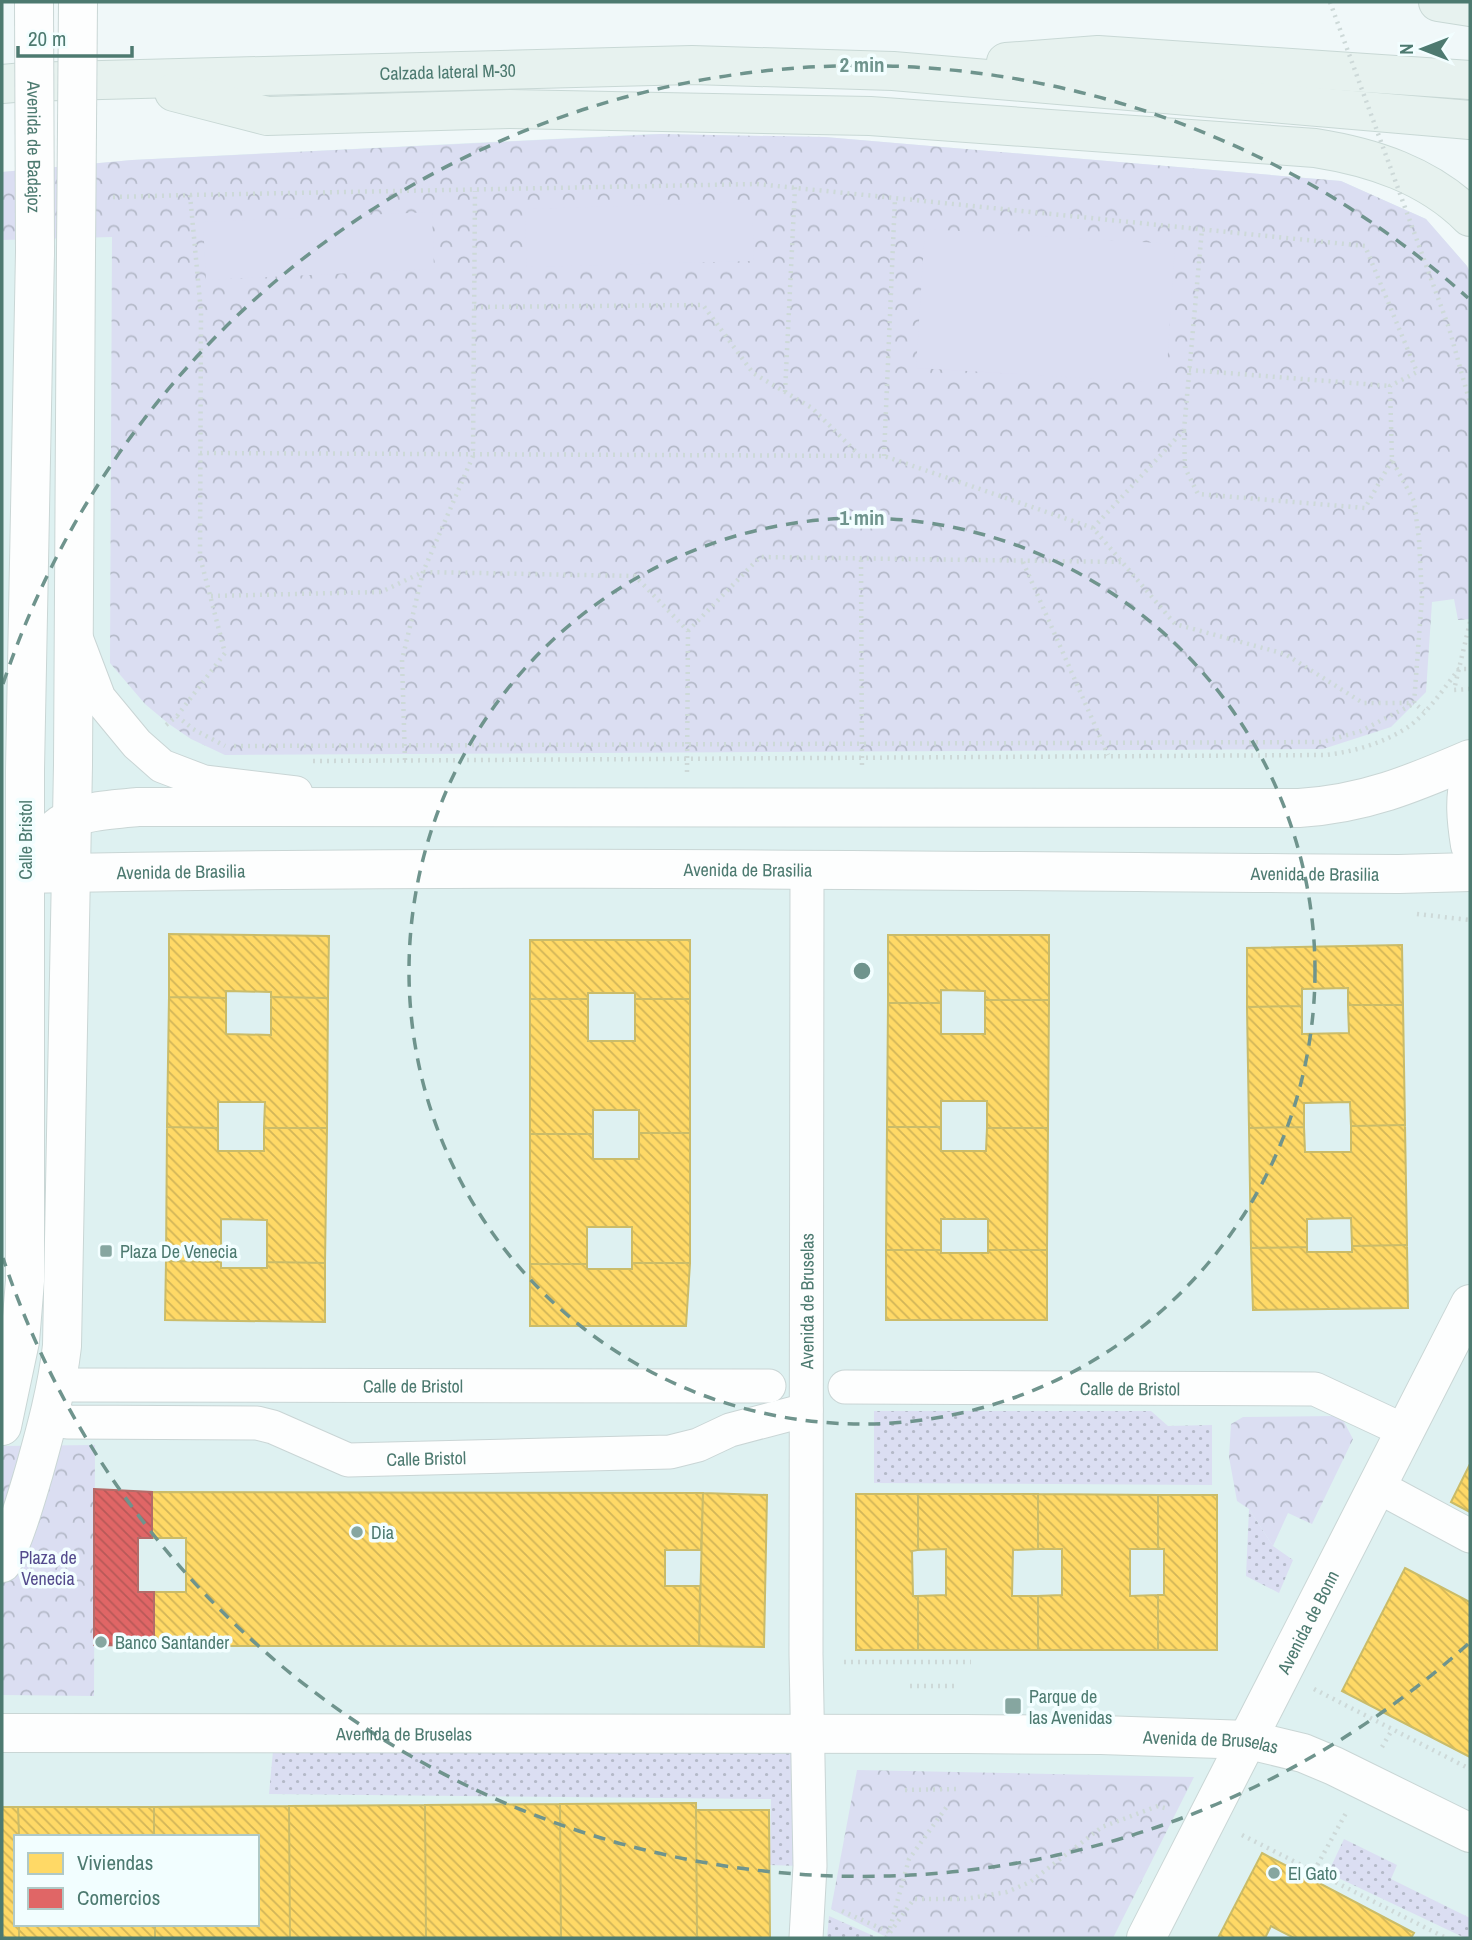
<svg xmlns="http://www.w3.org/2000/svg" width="1472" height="1940" viewBox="0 0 1472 1940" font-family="'Archivo Narrow',sans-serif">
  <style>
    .residential { fill: #def1f1; fill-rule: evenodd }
    .grass { fill: url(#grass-dots) }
    .park { fill: url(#park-crowns) }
    .pitch { fill: #dbdef2 }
    .homes { fill: url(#homes-back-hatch); stroke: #cabc69; stroke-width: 2 }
    .shops { fill: url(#shops-back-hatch); stroke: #b46c69; stroke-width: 2 }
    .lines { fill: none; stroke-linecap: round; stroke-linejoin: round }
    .street-casing { stroke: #c9d5d5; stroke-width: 35 }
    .secondary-casing { stroke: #c9d6d5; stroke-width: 40 }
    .highway-casing { stroke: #c8d8d5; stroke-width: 40 }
    .path { stroke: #cdd9d8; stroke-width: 4.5; stroke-dasharray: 2 5; stroke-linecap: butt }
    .street { stroke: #fdfefe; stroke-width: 33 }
    .secondary { stroke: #fdfefe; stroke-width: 38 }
    .highway { stroke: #e7f2ef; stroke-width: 38 }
    .secondary-bridge-casing { stroke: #c9d6d5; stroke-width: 40; stroke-linecap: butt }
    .path-bridge { stroke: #cdd9d8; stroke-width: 4.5; stroke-dasharray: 2 5; stroke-linecap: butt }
    .secondary-bridge { stroke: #fdfefe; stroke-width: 38 }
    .ring { fill: none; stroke: #6f948d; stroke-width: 3.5; stroke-dasharray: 12 9 }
    .poi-dot { fill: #86a6a0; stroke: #f2feff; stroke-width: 2.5 }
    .labels { text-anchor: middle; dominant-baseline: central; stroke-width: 7; stroke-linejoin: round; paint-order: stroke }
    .street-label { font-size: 18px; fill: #4d7a70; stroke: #f2feff }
    .poi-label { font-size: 18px; fill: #4d7a70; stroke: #f2feff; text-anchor: start }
    .park-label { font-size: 18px; fill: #534a8c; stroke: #f2feff }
    .centre { fill: #6f948d; stroke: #f2feff; stroke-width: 3.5 }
    .ring-label { font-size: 21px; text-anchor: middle; font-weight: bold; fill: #6f948d; stroke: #f2feff; stroke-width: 7; stroke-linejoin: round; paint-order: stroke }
  </style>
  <defs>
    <pattern id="grass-dots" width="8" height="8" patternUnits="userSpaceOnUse" patternTransform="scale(1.75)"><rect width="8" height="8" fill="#dbdef2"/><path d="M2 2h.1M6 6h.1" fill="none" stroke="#b4b9c8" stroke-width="1.8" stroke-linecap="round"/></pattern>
    <pattern id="park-crowns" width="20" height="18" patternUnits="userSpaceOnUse" patternTransform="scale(1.75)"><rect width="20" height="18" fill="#dbdef2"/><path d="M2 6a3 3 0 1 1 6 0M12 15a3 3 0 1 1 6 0" fill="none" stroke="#b4b9c8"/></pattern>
    <pattern id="homes-back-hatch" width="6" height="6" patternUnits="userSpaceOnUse" patternTransform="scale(1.75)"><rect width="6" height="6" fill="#ffd966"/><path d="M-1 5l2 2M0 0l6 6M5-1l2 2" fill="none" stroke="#d1b558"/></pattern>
    <pattern id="shops-back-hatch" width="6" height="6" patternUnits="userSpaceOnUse" patternTransform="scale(1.75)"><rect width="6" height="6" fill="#e06666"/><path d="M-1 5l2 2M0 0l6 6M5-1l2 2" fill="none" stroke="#b85958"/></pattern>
  </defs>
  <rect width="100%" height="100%" fill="#f0f8f9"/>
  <path class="residential" d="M 651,134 L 825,137 L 1341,181 L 1426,219 L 1467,266 L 1470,273 L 1470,1938 L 2,1938 L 2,172 L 132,160 ZM 16,1837 L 257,1837 L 257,1924 L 16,1924 Z"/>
  <path class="grass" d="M 874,1411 L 1151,1411 L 1168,1426 L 1212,1425 L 1212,1485 L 874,1483 Z
    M 1249,1509 L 1273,1546 L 1293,1560 L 1279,1593 L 1246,1576 Z
    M 274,1740 L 795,1742 L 800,1866 L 770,1865 L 771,1799 L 269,1794 Z
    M 1344,1839 L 1397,1865 L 1391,1879 L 1470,1918 L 1470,1938 L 1465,1938 L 1328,1873 Z
    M 829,1916 L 876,1937 L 875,1938 L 827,1938 Z"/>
  <path class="park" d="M 661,134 L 825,137 L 1341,181 L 1426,219 L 1467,266 L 1470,273 L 1470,619 L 1458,620 L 1454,599 L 1432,602 L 1426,692 L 1391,727 L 1323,749 L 225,755 L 191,739 L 169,724 L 145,704 L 110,663 L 112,237 L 2,240 L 2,172 L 132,160 Z
    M 1336,1416 L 1342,1418 L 1353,1439 L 1312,1524 L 1288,1513 L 1273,1546 L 1249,1509 L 1237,1501 L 1229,1457 L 1231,1424 L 1243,1417 Z
    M 95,1445 L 94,1696 L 2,1695 L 2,1446 Z
    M 857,1770 L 1194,1777 L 1113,1938 L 888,1938 L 831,1909 Z"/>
  <path class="pitch" d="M 752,202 L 754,261 L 527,267 L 525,209 Z
    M 432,212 L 434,269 L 206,280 L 203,222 Z
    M 925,229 L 1175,244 L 1166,383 L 916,368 Z"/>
  <path class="homes" d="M 169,934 L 329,936 L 328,998 L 271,997 L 271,992 L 226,991 L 226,998 L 169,997 Z
    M 888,935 L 1049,935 L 1049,1000 L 985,1000 L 985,991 L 941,990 L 941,1003 L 888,1003 Z
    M 530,940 L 690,940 L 690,999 L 635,999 L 635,993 L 588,993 L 588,999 L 530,999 Z
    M 1402,945 L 1403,1005 L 1348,1005 L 1348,988 L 1302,989 L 1302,1006 L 1247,1007 L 1247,948 Z
    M 169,997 L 226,998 L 226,1034 L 271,1035 L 271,997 L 328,998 L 327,1128 L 264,1128 L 265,1102 L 218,1102 L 218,1128 L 167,1127 Z
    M 530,999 L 588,999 L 588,1041 L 635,1041 L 635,999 L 690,999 L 690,1133 L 639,1133 L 639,1110 L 593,1110 L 593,1134 L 530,1134 Z
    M 985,1000 L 1049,1000 L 1048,1128 L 987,1128 L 987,1101 L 941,1101 L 941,1127 L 887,1127 L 888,1003 L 941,1003 L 941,1034 L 985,1034 Z
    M 1348,1005 L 1403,1005 L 1405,1125 L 1351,1126 L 1350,1102 L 1304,1103 L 1304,1127 L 1249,1128 L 1247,1007 L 1302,1006 L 1302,1034 L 1349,1033 Z
    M 1405,1125 L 1407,1245 L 1352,1246 L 1351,1218 L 1307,1219 L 1307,1247 L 1251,1248 L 1249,1128 L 1304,1127 L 1305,1152 L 1351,1152 L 1351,1126 Z
    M 167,1127 L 218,1128 L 218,1151 L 264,1151 L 264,1128 L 327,1128 L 325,1263 L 267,1262 L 267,1220 L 221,1219 L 221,1262 L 166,1261 Z
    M 887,1127 L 941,1127 L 941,1151 L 986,1151 L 987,1128 L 1048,1128 L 1047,1250 L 988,1250 L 988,1219 L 941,1219 L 941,1250 L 886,1250 Z
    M 639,1133 L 690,1133 L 690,1263 L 632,1263 L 632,1227 L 587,1227 L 587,1264 L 530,1264 L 530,1134 L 593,1134 L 593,1159 L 639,1159 Z
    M 1407,1245 L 1408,1308 L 1253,1310 L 1251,1248 L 1307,1247 L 1307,1252 L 1352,1252 L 1352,1246 Z
    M 886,1250 L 941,1250 L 941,1253 L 988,1253 L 988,1250 L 1047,1250 L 1047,1320 L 886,1320 Z
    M 166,1261 L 221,1262 L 221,1268 L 267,1268 L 267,1262 L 325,1263 L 325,1322 L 165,1320 Z
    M 632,1263 L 690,1263 L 686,1326 L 530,1326 L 530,1264 L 587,1264 L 587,1269 L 632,1269 Z
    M 1470,1464 L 1470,1512 L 1451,1502 Z
    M 152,1492 L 703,1493 L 701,1550 L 665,1550 L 665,1586 L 700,1586 L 699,1646 L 154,1646 L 154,1592 L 186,1592 L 186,1538 L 152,1538 Z
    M 703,1493 L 767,1495 L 764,1647 L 699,1646 Z
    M 856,1494 L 918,1494 L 918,1550 L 912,1551 L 913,1596 L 918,1596 L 918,1650 L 856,1650 Z
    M 918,1494 L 1038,1494 L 1038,1549 L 1013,1550 L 1012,1596 L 1038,1596 L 1038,1650 L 918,1650 L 918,1596 L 946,1595 L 946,1549 L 918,1550 Z
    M 1038,1494 L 1158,1495 L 1158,1549 L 1130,1549 L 1130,1596 L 1158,1595 L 1158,1650 L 1038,1650 L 1038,1596 L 1062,1595 L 1062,1549 L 1038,1549 Z
    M 1158,1495 L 1217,1495 L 1217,1650 L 1158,1650 L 1158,1595 L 1164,1595 L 1164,1549 L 1158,1549 Z
    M 1405,1568 L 1470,1602 L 1470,1757 L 1342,1691 Z
    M 696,1803 L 697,1938 L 561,1938 L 560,1804 Z
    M 560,1804 L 561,1938 L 426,1938 L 425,1805 Z
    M 425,1805 L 426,1938 L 290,1938 L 289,1806 Z
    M 289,1806 L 290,1938 L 155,1938 L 155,1924 L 257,1924 L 257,1837 L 154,1837 L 154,1807 Z
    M 2,1807 L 18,1807 L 19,1837 L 16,1837 L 16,1924 L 19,1924 L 19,1938 L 2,1938 Z
    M 18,1807 L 154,1807 L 154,1837 L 19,1837 Z
    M 696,1810 L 769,1810 L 770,1938 L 697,1938 Z
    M 1262,1853 L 1414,1933 L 1411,1938 L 1294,1938 L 1271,1926 L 1265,1938 L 1218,1938 Z
    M 19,1924 L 155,1924 L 155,1938 L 19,1938 Z"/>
  <path class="shops" d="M 94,1489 L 152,1492 L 152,1538 L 138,1538 L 138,1592 L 154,1592 L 154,1646 L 94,1645 Z"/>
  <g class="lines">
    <defs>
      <g id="street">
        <path d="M 77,640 L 99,698 L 137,744 L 162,766 L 204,782 L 296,793"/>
        <path id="s1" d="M 58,1385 L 769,1386"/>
        <path id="s2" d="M 845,1387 L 1315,1389 L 1405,1431"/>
        <path id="s3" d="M 51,1413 L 67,1422 L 257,1423 L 273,1427 L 348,1460 L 670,1452 L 698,1445 L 730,1430 L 806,1410"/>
        <path d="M 1377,1486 L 1470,1536"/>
        <path id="s4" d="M 806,1938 L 810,1866 L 806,1654 L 807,870"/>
      </g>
      <g id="secondary">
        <path d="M 1470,775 C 1464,799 1466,820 1470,845"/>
        <path d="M 25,874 C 55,813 74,813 138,807 L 1299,808 C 1364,804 1412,784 1470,759"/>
        <path id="s5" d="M 25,874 C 483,864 941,871 1399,874 L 1470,872"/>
        <path d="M 2,1426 L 20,1341 L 25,1281 L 25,770 L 35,252"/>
        <path d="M 2,1563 C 16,1534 25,1502 34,1472 C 46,1429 57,1389 62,1346 L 73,765 L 76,251"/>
        <path id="s6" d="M 2,1733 L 965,1734 L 1101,1735 L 1249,1740 L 1303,1753 L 1334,1766 L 1470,1833"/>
        <path id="s7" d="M 1146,1938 L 1470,1304"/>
      </g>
      <g id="highway">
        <path d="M 1438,2 L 1470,7"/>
        <path d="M 1006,62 L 1098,55 L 1470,80"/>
        <path id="s8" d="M 2,84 L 25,82 L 692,65 L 893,71 L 1470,120"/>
        <path d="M 174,92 L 267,116 L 510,109 L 870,116 L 1315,148 C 1372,157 1428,175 1470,217"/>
      </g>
    </defs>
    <use href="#street" class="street-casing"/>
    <use href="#secondary" class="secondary-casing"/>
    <use href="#highway" class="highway-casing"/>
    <path class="path" d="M 190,195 L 757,184 L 1365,246 L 1417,372 L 1390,386 L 1392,460 L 1414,501 L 1419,539 L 1422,597 L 1414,703 L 1424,711
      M 113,197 L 190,195 L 201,312 L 200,557 L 225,653 L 177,716 L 166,725
      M 474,307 L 703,305 L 753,373 L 812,408 L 859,455
      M 1189,370 L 1390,386
      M 785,392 L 795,187
      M 1184,431 L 1185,468 L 1198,494 L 1365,508 L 1392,460
      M 200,453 L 884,456 L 1093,528 L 1175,624 L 1285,654 L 1363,703 L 1414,703
      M 884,456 L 895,198
      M 1093,528 L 1184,430 L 1202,229
      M 861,560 L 862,769
      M 1023,562 L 1108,755
      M 211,596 L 381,592 L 423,572 L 635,576 L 688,631 L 687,772
      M 1470,622 L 1454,690 L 1470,689
      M 688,631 L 760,557 L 1123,562
      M 177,716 L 193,729 L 225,746
      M 234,746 L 1323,742 L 1361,731 L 1413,704
      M 405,760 L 402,660 L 423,572 L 473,456 L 475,191
      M 313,761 L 1325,755 C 1353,752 1384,743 1408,727 C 1428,713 1444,688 1459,669 L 1470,669
      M 1417,914 L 1470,920
      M 844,1662 L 971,1662
      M 910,1686 L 954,1686
      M 1314,1689 L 1470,1769
      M 1382,1747 L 1392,1730
      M 905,1790 L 956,1789
      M 1242,1835 L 1446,1938
      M 1314,1871 L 1346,1813
      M 842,1911 L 889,1932
      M 890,1928 L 909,1859 L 948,1805
      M 886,1938 L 914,1899 L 965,1899 L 1007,1892 L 1030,1882 L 1102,1827 L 1158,1806 L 1168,1809"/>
    <use href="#street" class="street"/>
    <use href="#secondary" class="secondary"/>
    <use href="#highway" class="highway"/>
    <defs>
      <g id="secondary-bridge">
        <path id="s9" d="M 34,2 L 35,252"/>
        <path d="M 76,251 L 78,2"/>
      </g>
    </defs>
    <use href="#secondary-bridge" class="secondary-bridge-casing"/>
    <path class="path-bridge" d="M 1330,2 L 1449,328 L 1470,403"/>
    <use href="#secondary-bridge" class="secondary-bridge"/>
  </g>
  <g class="ring">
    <circle cx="862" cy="971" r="453"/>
    <path d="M1468 1644A906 906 0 0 1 3 1258M3 684A906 906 0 0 1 1468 298"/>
  </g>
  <g class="poi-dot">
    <rect x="99" y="1244" width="14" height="14" rx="3.5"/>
    <circle cx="357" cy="1532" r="7"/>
    <circle cx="101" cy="1642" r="7"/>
    <rect x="1004" y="1697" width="18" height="18" rx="3.5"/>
    <circle cx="1274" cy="1873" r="7"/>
  </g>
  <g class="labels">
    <g class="street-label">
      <text stroke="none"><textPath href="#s8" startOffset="446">Calzada lateral M-30</textPath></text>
      <text stroke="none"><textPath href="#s9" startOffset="145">Avenida de Badajoz</textPath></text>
      <text transform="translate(25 840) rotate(-90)">Calle Bristol</text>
      <text stroke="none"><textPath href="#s5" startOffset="723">Avenida de Brasilia</textPath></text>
      <text stroke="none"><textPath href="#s5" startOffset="156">Avenida de Brasilia</textPath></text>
      <text stroke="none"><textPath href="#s5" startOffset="1290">Avenida de Brasilia</textPath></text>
      <text stroke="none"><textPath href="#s4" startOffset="637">Avenida de Bruselas</textPath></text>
      <text stroke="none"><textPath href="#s1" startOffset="355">Calle de Bristol</textPath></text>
      <text stroke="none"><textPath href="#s2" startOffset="285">Calle de Bristol</textPath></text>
      <text stroke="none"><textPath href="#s3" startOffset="385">Calle Bristol</textPath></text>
      <text stroke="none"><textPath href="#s7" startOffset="355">Avenida de Bonn</textPath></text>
      <text stroke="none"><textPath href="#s6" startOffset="402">Avenida de Bruselas</textPath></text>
      <text stroke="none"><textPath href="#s6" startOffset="1209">Avenida de Bruselas</textPath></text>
    </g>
    <g class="poi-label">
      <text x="120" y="1251">Plaza De Venecia</text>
      <text x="371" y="1532">Dia</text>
      <text x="115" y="1642">Banco Santander</text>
      <text x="1029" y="1696">Parque de<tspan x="1029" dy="21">las Avenidas</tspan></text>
      <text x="1288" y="1873">El Gato</text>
    </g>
    <g class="park-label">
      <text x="48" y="1557">Plaza de<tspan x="48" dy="21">Venecia</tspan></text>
    </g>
  </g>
  <circle cx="862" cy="971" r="10" class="centre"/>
  <g class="ring-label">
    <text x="862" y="72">2 min</text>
    <text x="862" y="525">1 min</text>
  </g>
  <rect width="1472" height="1940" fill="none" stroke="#4d7a70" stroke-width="7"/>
  <rect x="14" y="1835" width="245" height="91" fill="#f2feff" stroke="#b0c9c6" stroke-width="2"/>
  <rect x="28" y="1853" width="35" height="21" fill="#ffd966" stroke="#b0c9c6" stroke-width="2"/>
  <text x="77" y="1870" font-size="21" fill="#4d7a70">Viviendas</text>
  <rect x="28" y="1888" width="35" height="21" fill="#e06666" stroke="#b0c9c6" stroke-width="2"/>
  <text x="77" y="1905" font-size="21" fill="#4d7a70">Comercios</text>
  <g transform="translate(1423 49) rotate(270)" stroke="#f2feff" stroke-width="5" paint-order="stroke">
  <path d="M0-5L12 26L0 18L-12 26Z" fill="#4d7a70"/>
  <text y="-10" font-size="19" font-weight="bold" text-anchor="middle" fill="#4d7a70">N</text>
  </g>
  <path d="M18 46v10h114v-10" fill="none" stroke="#4d7a70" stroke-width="3.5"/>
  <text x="28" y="46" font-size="21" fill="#4d7a70" stroke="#f2feff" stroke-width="5" paint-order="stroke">20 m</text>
</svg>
